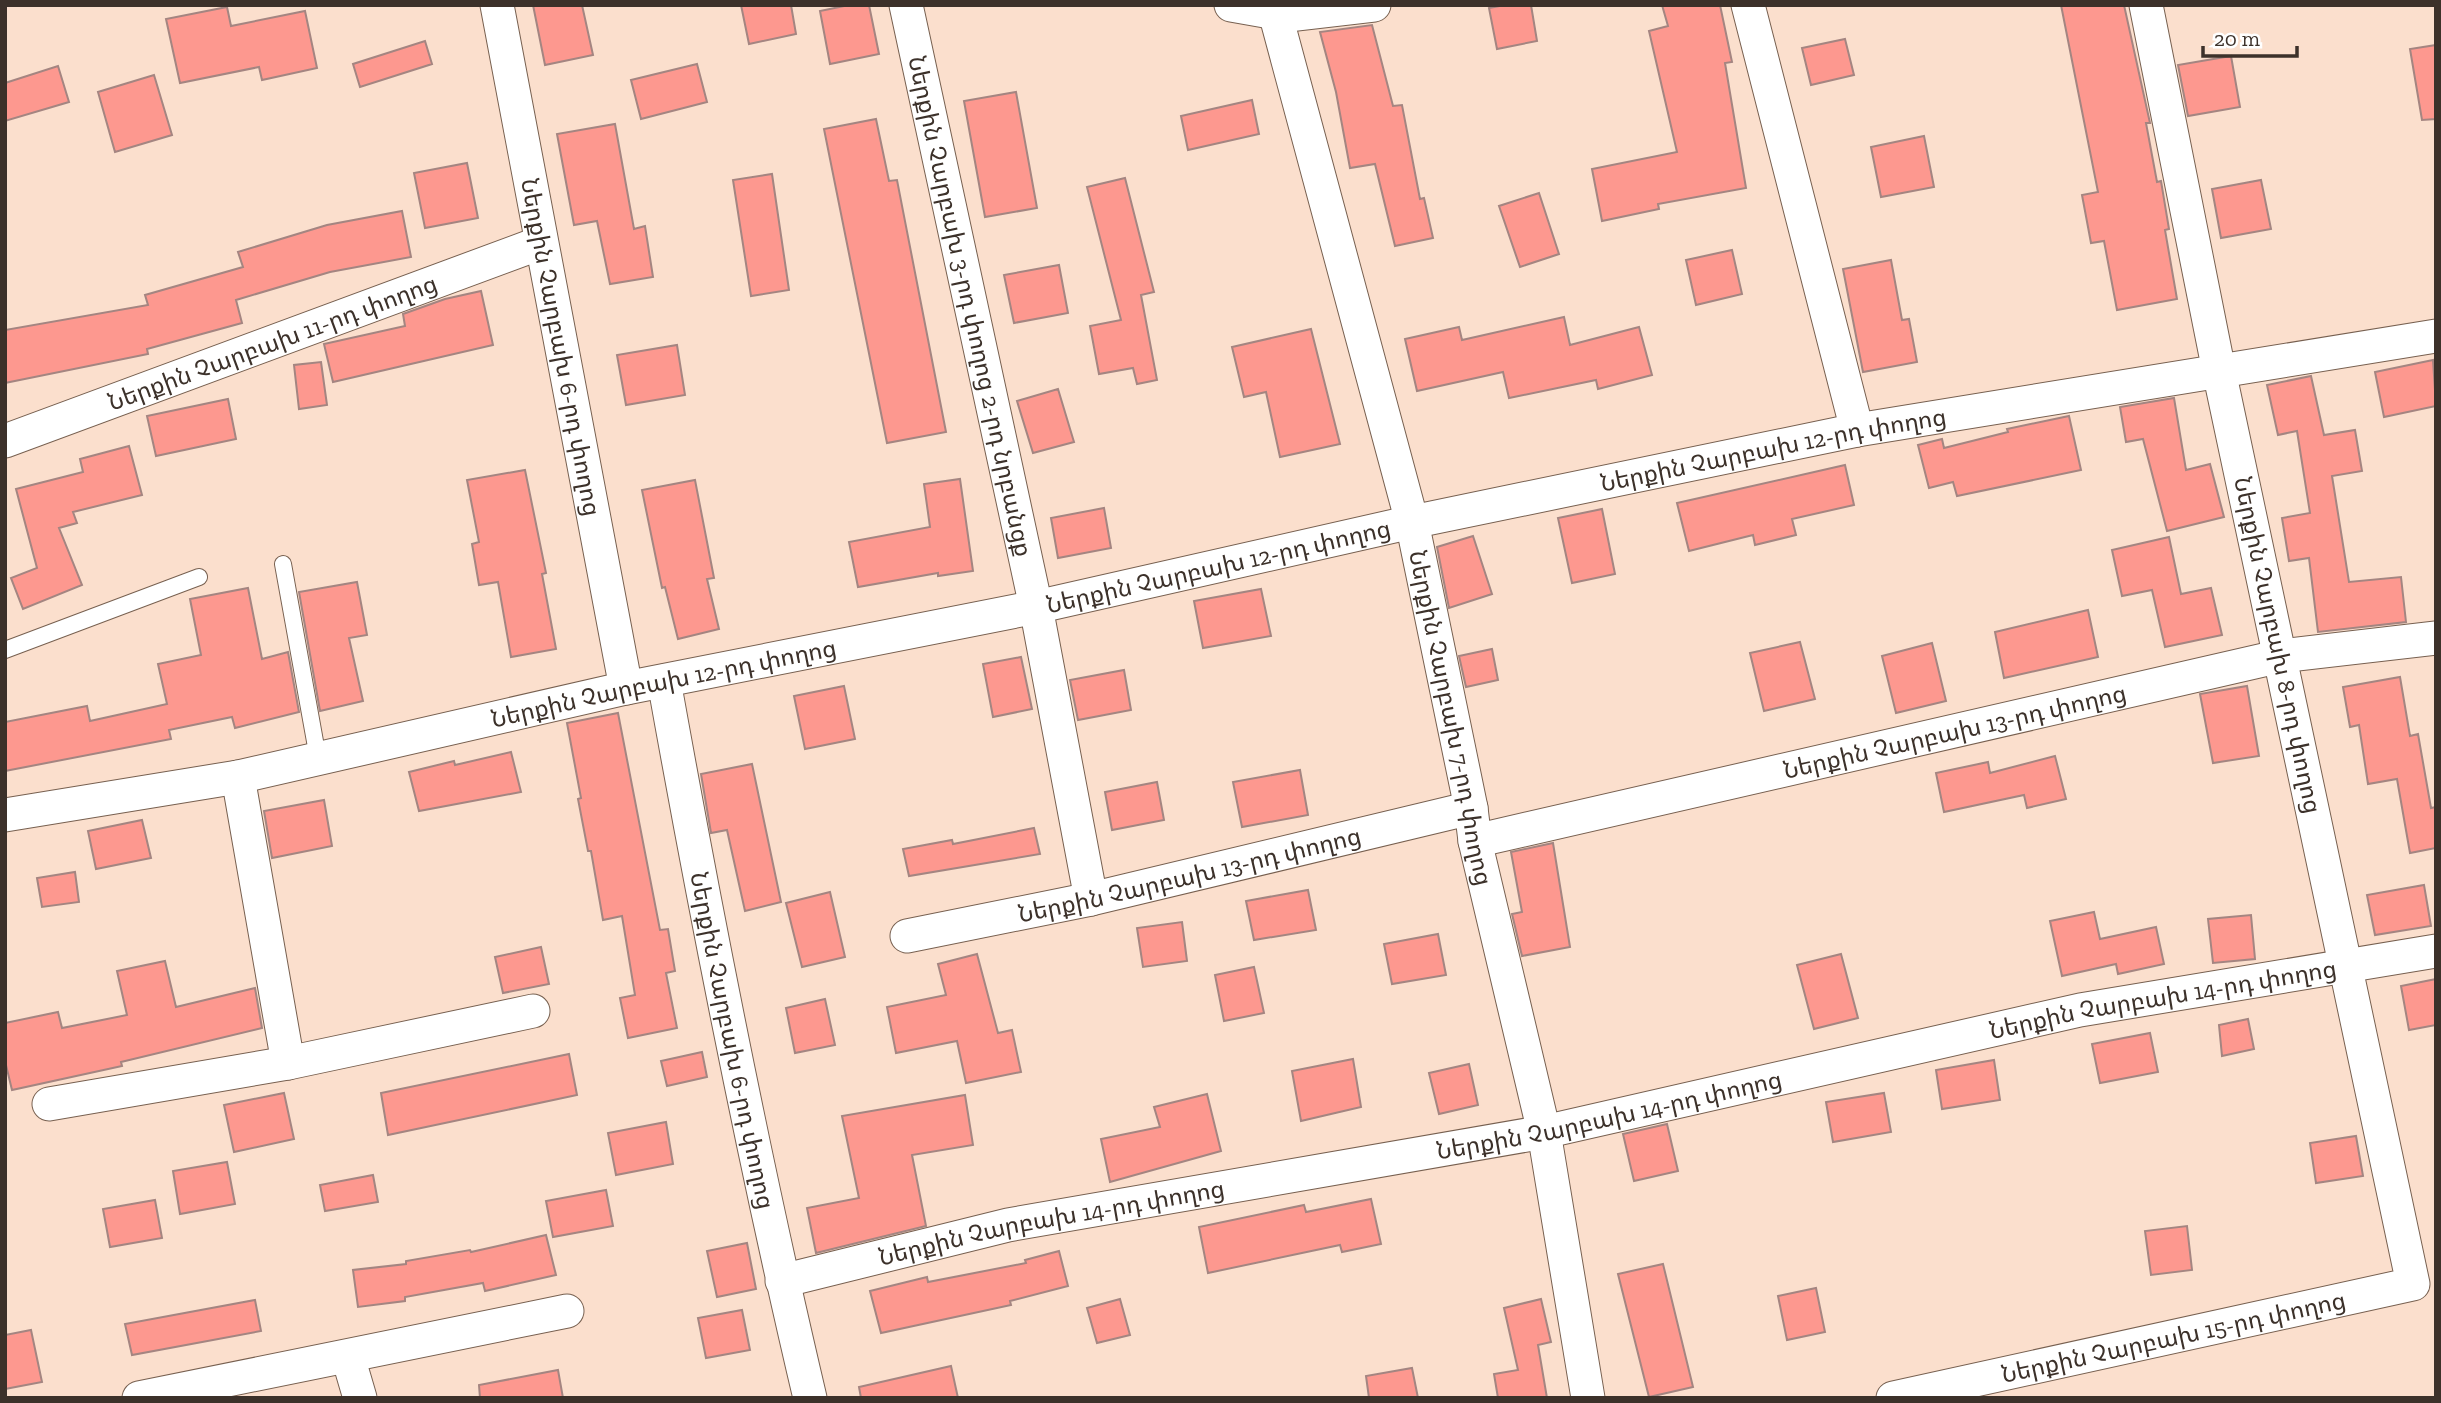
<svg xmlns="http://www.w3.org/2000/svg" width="2441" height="1403" viewBox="0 0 2441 1403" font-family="'Zilla Slab','Noto Sans Armenian',serif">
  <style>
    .building { fill: #fd988f; stroke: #a48581; stroke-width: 2 }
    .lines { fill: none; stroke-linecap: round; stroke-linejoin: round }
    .service-casing { stroke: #776050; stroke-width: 18 }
    .minor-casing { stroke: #776050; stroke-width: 35 }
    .service { stroke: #fff; stroke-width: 16 }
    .minor { stroke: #fff; stroke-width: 33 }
    .labels { text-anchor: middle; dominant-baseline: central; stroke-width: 5; stroke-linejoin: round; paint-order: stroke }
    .street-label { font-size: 24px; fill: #3c312a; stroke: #fff }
  </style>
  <rect width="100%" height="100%" fill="#fbdfcd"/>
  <path class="building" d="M 533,5 L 582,5 L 593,55 L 545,65 Z
    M 741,5 L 791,5 L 796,34 L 749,44 Z
    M 849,5 L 869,5 L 879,54 L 830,64 L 820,11 Z
    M 1505,5 L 1531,5 L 1537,41 L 1497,49 L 1489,8 Z
    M 1662,5 L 1720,5 L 1732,62 L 1725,63 L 1746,188 L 1658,204 L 1659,209 L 1602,221 L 1592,169 L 1677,152 L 1649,31 L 1668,26 Z
    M 2061,5 L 2124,5 L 2150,123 L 2146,123 L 2157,182 L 2161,181 L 2169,229 L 2165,230 L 2177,299 L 2117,310 L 2104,241 L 2091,243 L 2082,195 L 2098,192 Z
    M 227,7 L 231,26 L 305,11 L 317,68 L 262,80 L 259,67 L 180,83 L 166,19 Z
    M 1372,25 L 1393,106 L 1402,105 L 1420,199 L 1424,198 L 1433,238 L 1395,246 L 1375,164 L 1350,168 L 1336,92 L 1320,32 Z
    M 1845,39 L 1854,75 L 1811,85 L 1802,48 Z
    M 425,41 L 432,64 L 360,87 L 353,64 Z
    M 2436,45 L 2436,119 L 2422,120 L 2410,49 Z
    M 2231,56 L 2240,107 L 2188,116 L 2178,65 Z
    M 697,64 L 707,102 L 641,119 L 631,80 Z
    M 58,66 L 69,102 L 5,121 L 5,83 Z
    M 154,75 L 172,135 L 115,152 L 98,92 Z
    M 1016,92 L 1037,208 L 985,217 L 964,101 Z
    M 1252,100 L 1259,134 L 1188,150 L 1181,116 Z
    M 876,119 L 889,181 L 897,180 L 946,432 L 887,443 L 824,129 Z
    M 615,124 L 634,229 L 645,226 L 653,277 L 610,284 L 597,221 L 574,225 L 557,134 Z
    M 1924,136 L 1934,187 L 1881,197 L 1871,147 Z
    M 467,163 L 478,218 L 425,228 L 414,173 Z
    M 772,174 L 789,290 L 751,296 L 733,180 Z
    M 1125,178 L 1154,292 L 1141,295 L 1157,380 L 1137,384 L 1133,368 L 1099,374 L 1090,326 L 1121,320 L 1087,187 Z
    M 2261,180 L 2271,229 L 2221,238 L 2212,189 Z
    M 1539,193 L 1559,254 L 1520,267 L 1499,206 Z
    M 402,211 L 411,257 L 330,272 L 236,300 L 242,323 L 147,349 L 148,354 L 5,383 L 5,330 L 148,305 L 145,295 L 243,267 L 238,252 L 327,225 Z
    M 1732,250 L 1742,294 L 1696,305 L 1686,260 Z
    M 1891,260 L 1902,320 L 1909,319 L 1917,362 L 1863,372 L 1843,269 Z
    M 1059,265 L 1068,313 L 1014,323 L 1004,275 Z
    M 481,291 L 493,345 L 333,382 L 324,344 L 405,326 L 403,314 L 445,299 Z
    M 1564,317 L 1570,345 L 1639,327 L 1652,375 L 1598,389 L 1596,380 L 1509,398 L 1503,372 L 1417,391 L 1405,339 L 1459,327 L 1462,340 Z
    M 1311,329 L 1340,444 L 1280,457 L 1266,392 L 1244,397 L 1232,347 Z
    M 677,345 L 685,395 L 626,405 L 617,355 Z
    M 2433,360 L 2436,406 L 2384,417 L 2375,372 Z
    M 321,362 L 327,405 L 299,409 L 294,365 Z
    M 2311,376 L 2324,435 L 2355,430 L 2362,471 L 2332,476 L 2349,582 L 2401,577 L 2406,622 L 2318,632 L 2309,558 L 2289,561 L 2282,518 L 2310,513 L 2297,431 L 2278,435 L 2267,385 Z
    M 1058,389 L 1074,442 L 1033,453 L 1017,401 Z
    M 2174,398 L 2186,470 L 2210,464 L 2224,517 L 2167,531 L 2143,439 L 2126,442 L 2120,407 Z
    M 228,399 L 236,439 L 156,456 L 147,416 Z
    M 2069,416 L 2081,470 L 1957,496 L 1953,482 L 1929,488 L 1918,445 L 1942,439 L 1944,448 L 2008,432 L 2007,429 Z
    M 129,446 L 142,495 L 73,512 L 77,523 L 59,528 L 82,585 L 23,609 L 11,578 L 37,568 L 16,489 L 83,472 L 80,459 Z
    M 1845,465 L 1854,505 L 1792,519 L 1796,535 L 1755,545 L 1753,535 L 1689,551 L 1677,503 Z
    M 525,470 L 546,573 L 542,574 L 556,649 L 511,657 L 498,582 L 479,585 L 472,544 L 479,542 L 467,480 Z
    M 960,479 L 973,571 L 938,576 L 938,573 L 858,587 L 849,542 L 930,527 L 924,484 Z
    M 695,480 L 714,578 L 707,579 L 719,629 L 678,639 L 665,587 L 662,588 L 642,490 Z
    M 1104,508 L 1111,548 L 1058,558 L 1051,518 Z
    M 1602,509 L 1615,574 L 1572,583 L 1558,518 Z
    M 1473,536 L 1492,594 L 1449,608 L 1437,547 Z
    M 2169,537 L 2181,594 L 2211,588 L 2222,635 L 2165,647 L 2152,590 L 2122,596 L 2112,550 Z
    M 357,582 L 367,635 L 349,638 L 363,701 L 320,711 L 299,592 Z
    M 248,588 L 262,659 L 288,652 L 299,712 L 235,728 L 232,717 L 169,730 L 171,739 L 5,771 L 5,722 L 87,706 L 90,721 L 167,704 L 158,664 L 201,655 L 190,599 Z
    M 1261,589 L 1271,636 L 1203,648 L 1194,601 Z
    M 2088,610 L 2098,657 L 2004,678 L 1995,632 Z
    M 1800,642 L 1815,699 L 1764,711 L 1750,653 Z
    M 1932,643 L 1946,701 L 1896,713 L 1882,656 Z
    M 1492,649 L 1498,680 L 1466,687 L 1459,656 Z
    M 1021,657 L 1032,709 L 993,717 L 983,664 Z
    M 1124,670 L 1131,710 L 1078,720 L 1070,680 Z
    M 2400,677 L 2410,736 L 2418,734 L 2431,808 L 2436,807 L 2436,848 L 2410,853 L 2397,779 L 2368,784 L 2359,725 L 2350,727 L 2343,687 Z
    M 844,686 L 855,739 L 805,749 L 794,696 Z
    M 2247,686 L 2259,756 L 2213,763 L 2200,694 Z
    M 618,713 L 660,930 L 668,929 L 675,971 L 666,973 L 677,1028 L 628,1038 L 620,998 L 635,995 L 622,916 L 603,920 L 591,851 L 588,851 L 578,799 L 581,798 L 567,723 Z
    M 511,752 L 521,792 L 419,811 L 409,772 L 454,761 L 455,765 Z
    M 2055,756 L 2066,799 L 2027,808 L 2024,795 L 1944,812 L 1936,773 L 1988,762 L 1990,773 Z
    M 752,764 L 781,902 L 745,911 L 727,830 L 711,833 L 701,774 Z
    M 1300,770 L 1308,815 L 1242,827 L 1233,782 Z
    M 1157,782 L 1164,820 L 1112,830 L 1105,792 Z
    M 324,800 L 332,846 L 272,858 L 264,811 Z
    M 142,820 L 151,858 L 96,869 L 88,831 Z
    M 1034,828 L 1040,854 L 909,876 L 903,849 L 952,840 L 953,844 Z
    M 1553,843 L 1570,947 L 1522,956 L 1512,914 L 1522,912 L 1511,852 Z
    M 75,872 L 79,902 L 42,907 L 37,878 Z
    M 2424,885 L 2431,926 L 2375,935 L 2367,895 Z
    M 1308,890 L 1316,930 L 1254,940 L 1246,901 Z
    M 830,892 L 845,957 L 802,967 L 786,903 Z
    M 2094,912 L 2100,939 L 2156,927 L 2164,964 L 2118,974 L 2116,964 L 2062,976 L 2050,921 Z
    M 2251,915 L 2255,959 L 2213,963 L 2208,919 Z
    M 1182,922 L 1187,961 L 1143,967 L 1137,928 Z
    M 1438,934 L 1446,975 L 1392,984 L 1384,944 Z
    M 541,947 L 549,984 L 503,993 L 495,957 Z
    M 977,954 L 998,1033 L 1012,1030 L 1021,1072 L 966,1083 L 957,1041 L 896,1053 L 887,1007 L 946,995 L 938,964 Z
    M 1841,954 L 1858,1018 L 1814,1029 L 1797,965 Z
    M 165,961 L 176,1007 L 255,988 L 262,1028 L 121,1062 L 122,1066 L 12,1090 L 5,1061 L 5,1023 L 58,1012 L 62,1028 L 127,1015 L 117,971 Z
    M 1254,967 L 1264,1013 L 1224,1021 L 1215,975 Z
    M 2436,979 L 2436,1025 L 2409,1030 L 2401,986 Z
    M 825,999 L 835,1045 L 795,1053 L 786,1008 Z
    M 2248,1019 L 2254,1049 L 2222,1056 L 2219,1025 Z
    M 2150,1033 L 2158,1072 L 2100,1083 L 2092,1044 Z
    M 702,1052 L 707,1077 L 667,1086 L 661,1061 Z
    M 569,1054 L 577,1095 L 388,1135 L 381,1093 Z
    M 1353,1059 L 1361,1107 L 1301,1121 L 1292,1071 Z
    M 1994,1060 L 2000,1100 L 1942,1109 L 1936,1070 Z
    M 1469,1064 L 1478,1105 L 1439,1114 L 1429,1073 Z
    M 284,1093 L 294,1139 L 234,1152 L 224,1105 Z
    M 1884,1093 L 1891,1132 L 1833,1142 L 1826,1102 Z
    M 1207,1094 L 1221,1151 L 1110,1182 L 1101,1139 L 1160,1127 L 1154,1107 Z
    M 965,1095 L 973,1145 L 912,1155 L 926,1226 L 816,1253 L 807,1208 L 859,1198 L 842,1116 Z
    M 666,1122 L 673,1164 L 616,1175 L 608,1133 Z
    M 1667,1124 L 1678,1171 L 1634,1181 L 1623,1134 Z
    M 2356,1136 L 2363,1176 L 2316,1183 L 2310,1143 Z
    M 227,1162 L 235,1204 L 180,1214 L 173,1171 Z
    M 373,1175 L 378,1202 L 325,1211 L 320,1185 Z
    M 606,1190 L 613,1226 L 553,1237 L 546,1201 Z
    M 1371,1199 L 1381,1244 L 1342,1252 L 1340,1245 L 1208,1273 L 1199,1227 L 1304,1205 L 1306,1212 Z
    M 155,1200 L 162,1238 L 110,1247 L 103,1209 Z
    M 2187,1226 L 2192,1270 L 2151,1275 L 2145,1231 Z
    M 546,1235 L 556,1275 L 485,1291 L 483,1283 L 405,1297 L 405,1301 L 358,1307 L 353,1270 L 406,1264 L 406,1261 L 470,1250 L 471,1252 Z
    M 747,1243 L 756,1289 L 717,1297 L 707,1251 Z
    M 1059,1251 L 1068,1286 L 1010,1301 L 1011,1305 L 881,1333 L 870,1291 L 927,1277 L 928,1282 L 1026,1263 L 1025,1260 Z
    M 1663,1264 L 1693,1387 L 1649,1397 L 1618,1274 Z
    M 1816,1288 L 1825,1332 L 1787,1340 L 1778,1296 Z
    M 1120,1299 L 1130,1335 L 1097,1343 L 1087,1308 Z
    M 1541,1299 L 1551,1342 L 1538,1345 L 1547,1398 L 1498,1398 L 1494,1374 L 1518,1370 L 1504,1308 Z
    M 255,1300 L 261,1331 L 132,1355 L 125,1324 Z
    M 742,1310 L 750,1350 L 706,1358 L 698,1318 Z
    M 31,1330 L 42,1382 L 5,1389 L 5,1335 Z
    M 951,1366 L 958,1398 L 861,1398 L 859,1387 Z
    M 1412,1368 L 1418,1398 L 1369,1398 L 1366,1376 Z
    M 558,1370 L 563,1398 L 480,1398 L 479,1385 Z"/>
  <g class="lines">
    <defs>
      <path id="service" d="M 283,564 L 318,758
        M 5,650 L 199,577"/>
      <g id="minor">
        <path id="s1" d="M 497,5 L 626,688"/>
        <path id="s2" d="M 906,5 L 1036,607 L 1091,899"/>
        <path d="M 1231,5 L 1288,15 L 1374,5"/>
        <path id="s3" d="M 1273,5 L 1412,522 L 1471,808 L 1475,841 L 1544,1132 L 1588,1398"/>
        <path d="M 1748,5 L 1857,430"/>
        <path id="s4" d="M 5,441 L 540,243"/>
        <path id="s5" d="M 664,681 C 707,921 754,1161 810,1398"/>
        <path d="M 238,777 L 288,1063"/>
        <path id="s6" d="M 5,815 L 238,777 L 626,688 L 1036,607 L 1412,522 L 1857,430 L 2436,336"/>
        <path id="s7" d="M 1475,841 L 2281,656 L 2436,638"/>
        <path id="s8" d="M 907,936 L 1091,899 L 1471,808"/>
        <path d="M 49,1104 L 288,1063 L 533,1011"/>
        <path id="s9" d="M 782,1281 L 1008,1225 L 1544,1132 L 2080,1010 L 2436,951"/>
        <path d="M 348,1357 L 360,1398"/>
        <path d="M 139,1398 L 567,1311"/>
        <path id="s10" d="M 1893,1398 L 2413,1284 L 2219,371 L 2146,5"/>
      </g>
    </defs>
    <use href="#service" class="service-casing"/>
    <use href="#minor" class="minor-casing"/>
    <use href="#service" class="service"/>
    <use href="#minor" class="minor"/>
  </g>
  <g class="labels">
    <g class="street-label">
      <text stroke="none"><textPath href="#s2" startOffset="308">Ներքին Չարբախ 3-րդ փողոց 2-րդ նրբանցք</textPath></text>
      <text stroke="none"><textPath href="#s4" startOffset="285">Ներքին Չարբախ 11-րդ փողոց</textPath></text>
      <text stroke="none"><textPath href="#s1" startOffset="348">Ներքին Չարբախ 6-րդ փողոց</textPath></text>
      <text stroke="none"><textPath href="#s6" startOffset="1806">Ներքին Չարբախ 12-րդ փողոց</textPath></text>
      <text stroke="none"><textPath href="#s6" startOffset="1239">Ներքին Չարբախ 12-րդ փողոց</textPath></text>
      <text transform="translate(2278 645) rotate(78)">Ներքին Չարբախ 8-րդ փողոց</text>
      <text stroke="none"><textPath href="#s6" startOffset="672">Ներքին Չարբախ 12-րդ փողոց</textPath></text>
      <text stroke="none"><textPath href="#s3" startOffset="735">Ներքին Չարբախ 7-րդ փողոց</textPath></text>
      <text stroke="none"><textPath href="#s7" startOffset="492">Ներքին Չարբախ 13-րդ փողոց</textPath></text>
      <text stroke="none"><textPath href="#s8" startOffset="289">Ներքին Չարբախ 13-րդ փողոց</textPath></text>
      <text stroke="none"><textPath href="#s9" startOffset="1410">Ներքին Չարբախ 14-րդ փողոց</textPath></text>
      <text stroke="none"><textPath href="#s5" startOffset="366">Ներքին Չարբախ 6-րդ փողոց</textPath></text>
      <text stroke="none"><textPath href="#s9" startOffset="844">Ներքին Չարբախ 14-րդ փողոց</textPath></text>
      <text stroke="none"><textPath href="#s9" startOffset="276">Ներքին Չարբախ 14-րդ փողոց</textPath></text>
      <text stroke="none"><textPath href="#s10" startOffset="287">Ներքին Չարբախ 15-րդ փողոց</textPath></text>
    </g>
  </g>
  <rect width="2441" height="1403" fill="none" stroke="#3c312a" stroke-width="14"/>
  <path d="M2203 46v10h94v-10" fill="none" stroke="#3c312a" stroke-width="3.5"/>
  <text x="2214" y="46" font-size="21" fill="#3c312a" stroke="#ffffff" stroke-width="5" paint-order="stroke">20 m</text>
</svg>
